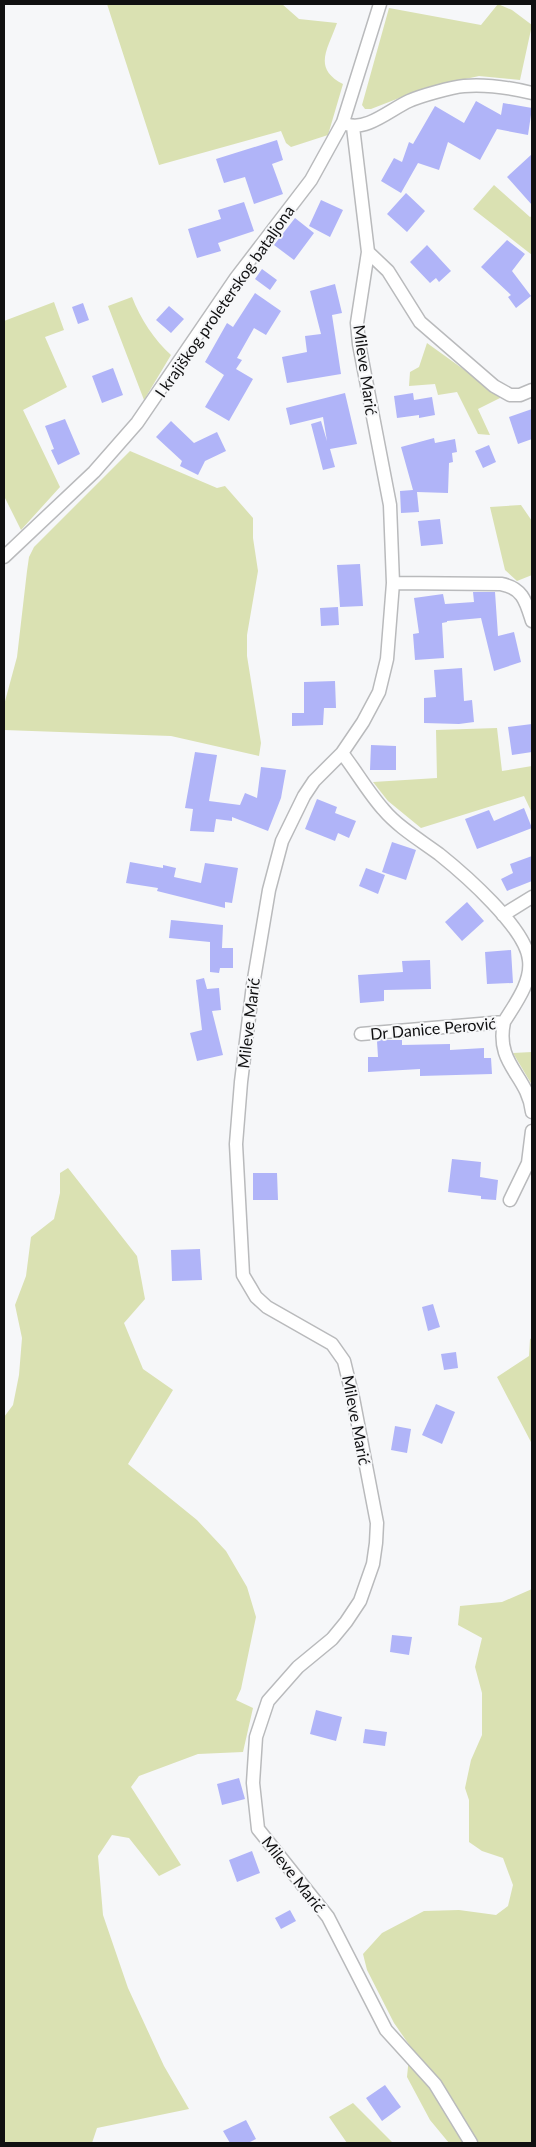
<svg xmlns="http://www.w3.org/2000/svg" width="536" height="2147" viewBox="0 0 536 2147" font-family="Lato,sans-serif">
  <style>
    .green { fill: #dae1b2 }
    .building { fill: #b0b4f8 }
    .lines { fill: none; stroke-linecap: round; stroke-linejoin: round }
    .street-casing { stroke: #b9babc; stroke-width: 15 }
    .street { stroke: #fff; stroke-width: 12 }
    .labels { text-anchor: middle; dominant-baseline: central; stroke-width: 4; stroke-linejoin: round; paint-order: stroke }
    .street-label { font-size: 16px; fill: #101011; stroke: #f6f7f9 }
  </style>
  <rect width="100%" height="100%" fill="#f6f7f9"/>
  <path class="green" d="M 107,4 L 282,4 L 299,19 L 337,23 C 328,49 312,68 343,84 L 328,135 L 291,147 L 286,143 L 281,131 L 159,165 Z
    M 498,4 L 512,10 L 532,25 L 520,80 L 479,76 L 425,88 L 371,109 L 365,109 L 362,105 L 389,8 L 481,25 Z
    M 494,185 L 530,217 L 532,216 L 532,255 L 473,209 Z
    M 132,297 C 140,318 155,341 171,355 L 144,400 L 108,306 Z
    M 54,302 L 64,330 L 45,337 L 67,387 L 23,410 L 60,487 L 21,530 L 4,496 L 4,321 Z
    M 427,343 L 502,397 L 478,409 L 490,435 L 478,434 L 457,392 L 438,395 L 435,384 L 409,386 L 410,372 L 419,367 Z
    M 130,451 L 217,488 L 225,486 L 253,518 L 253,538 L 258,571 L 247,635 L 247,656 L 261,743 L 259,756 L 171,736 L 4,730 L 4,705 L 17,657 L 27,571 L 29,557 L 34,547 Z
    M 521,505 L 532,521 L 532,575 L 517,581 L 505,570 L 490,507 Z
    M 497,728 L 502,771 L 532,766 L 532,813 L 524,796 L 421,828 L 388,801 L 373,782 L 437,778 L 436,730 Z
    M 532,1052 L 532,1085 L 513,1053 Z
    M 68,1168 L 137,1256 L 145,1299 L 124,1323 L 143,1369 L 173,1390 L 128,1464 L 197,1520 L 226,1551 L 247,1587 L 256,1617 L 241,1689 L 236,1700 L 253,1708 L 243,1752 L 198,1754 L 139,1776 L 131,1787 L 181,1865 L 159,1876 L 129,1838 L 112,1835 L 98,1856 L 103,1915 L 128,1988 L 164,2066 L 189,2109 L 97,2128 L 92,2143 L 4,2143 L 4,1417 L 13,1405 L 19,1375 L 22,1338 L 15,1305 L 26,1276 L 31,1237 L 54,1219 L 60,1193 L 60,1173 Z
    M 532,1338 L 532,1444 L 497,1377 L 529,1356 L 530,1339 Z
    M 532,1589 L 532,2143 L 449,2143 L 430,2120 L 407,2077 L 410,2046 L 394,2023 L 367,1970 L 363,1954 L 382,1933 L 424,1911 L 459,1910 L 496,1915 L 508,1906 L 513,1885 L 503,1858 L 482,1851 L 469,1842 L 469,1800 L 465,1788 L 471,1760 L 482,1735 L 482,1693 L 475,1667 L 482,1638 L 458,1625 L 460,1606 L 502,1602 Z
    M 353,2103 L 393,2143 L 347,2143 L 329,2117 Z"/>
  <path class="building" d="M 476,101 L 501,115 L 503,103 L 532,108 L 528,135 L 497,129 L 480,160 L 448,142 L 439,170 L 418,163 L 401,193 L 381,181 L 394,158 L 402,162 L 409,142 L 413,144 L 435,106 L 464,123 Z
    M 277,140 L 283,160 L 272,164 L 283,194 L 254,204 L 245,177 L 224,183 L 216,159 Z
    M 532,154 L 532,205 L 507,177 Z
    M 406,193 L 425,211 L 407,232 L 387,214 Z
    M 321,200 L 343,210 L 330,237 L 309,226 Z
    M 244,202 L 254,231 L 218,243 L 221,251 L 197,258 L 188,229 L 221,219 L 218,210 Z
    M 295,218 L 314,233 L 294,260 L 274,245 Z
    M 507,240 L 525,254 L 512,271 L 531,296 L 516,308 L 508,297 L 511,295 L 481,267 Z
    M 427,245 L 451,271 L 439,282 L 436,278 L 430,283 L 410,262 Z
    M 262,269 L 277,280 L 270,290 L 255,279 Z
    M 335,284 L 342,313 L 332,315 L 341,374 L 287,383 L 282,357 L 307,352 L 305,336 L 321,334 L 310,291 Z
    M 255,293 L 281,311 L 266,335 L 254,328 L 237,358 L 242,360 L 236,369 L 253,379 L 229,421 L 205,407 L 224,375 L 205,362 L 227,323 L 233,327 Z
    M 83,303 L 89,320 L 78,324 L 72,307 Z
    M 169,306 L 184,319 L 171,333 L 156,320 Z
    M 113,368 L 123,395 L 102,403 L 92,376 Z
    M 345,393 L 357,444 L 330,449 L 335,467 L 323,470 L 311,424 L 321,421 L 327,441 L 323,417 L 290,425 L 286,408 Z
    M 413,393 L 414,400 L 432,397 L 435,415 L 419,418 L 419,415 L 397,418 L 394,396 Z
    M 532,409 L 532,439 L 518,444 L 509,417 Z
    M 65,419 L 80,454 L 58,465 L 51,450 L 54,449 L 45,426 Z
    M 171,421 L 194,443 L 217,432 L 226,451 L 205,461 L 198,475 L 180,466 L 182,461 L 156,437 Z
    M 434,438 L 435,443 L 455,439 L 457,452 L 452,453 L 453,462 L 449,463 L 448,493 L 417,492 L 419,512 L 401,513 L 400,491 L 413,490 L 401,447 Z
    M 489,445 L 496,462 L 483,468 L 475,451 Z
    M 440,519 L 443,544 L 421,546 L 418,521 Z
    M 360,564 L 363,606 L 340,607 L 337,565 Z
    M 473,592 L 495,592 L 498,636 L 514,632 L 521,662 L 494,671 L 481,618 L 447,621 L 447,622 L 442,623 L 444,658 L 415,660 L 413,634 L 419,633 L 414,598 L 443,594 L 445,604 L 474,602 Z
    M 338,607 L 339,625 L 321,626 L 320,608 Z
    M 462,668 L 464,701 L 472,700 L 474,722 L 459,724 L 424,723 L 424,698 L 436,697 L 434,670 Z
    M 335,681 L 336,708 L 324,708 L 323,725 L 292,726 L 292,713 L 304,713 L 304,682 Z
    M 532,724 L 532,752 L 512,755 L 508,727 Z
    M 371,745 L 396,746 L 396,770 L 370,770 Z
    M 195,752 L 217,755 L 209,801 L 240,805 L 245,793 L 257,798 L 261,767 L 286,770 L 281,798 L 268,831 L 232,817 L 232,821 L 216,819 L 214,832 L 190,831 L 193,809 L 185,808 Z
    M 317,799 L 337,807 L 335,813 L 356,821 L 349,838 L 338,833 L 335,841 L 305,829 Z
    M 524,808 L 532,828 L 477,849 L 465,819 L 489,810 L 494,821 Z
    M 392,842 L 416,850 L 406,880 L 382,872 Z
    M 532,856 L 532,881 L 507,891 L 501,879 L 513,873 L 510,864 Z
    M 130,862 L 163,868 L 163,865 L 176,868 L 174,877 L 201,883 L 205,863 L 238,868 L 232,903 L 225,902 L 225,908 L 157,891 L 158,888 L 126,883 Z
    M 366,868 L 385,875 L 378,894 L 359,886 Z
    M 467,902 L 484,921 L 462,941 L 445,922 Z
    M 171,920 L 223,925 L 222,948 L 233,948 L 233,968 L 220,968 L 219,973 L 210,972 L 210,942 L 169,938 Z
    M 511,950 L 513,983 L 487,984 L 485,952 Z
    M 430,960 L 431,989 L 384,990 L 384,1001 L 360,1003 L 358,975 L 403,972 L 402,961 Z
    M 204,978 L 207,989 L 219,988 L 221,1010 L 212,1011 L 223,1055 L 197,1061 L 190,1033 L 202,1030 L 196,980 Z
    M 382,1040 L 402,1040 L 402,1045 L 450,1044 L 450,1050 L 484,1048 L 484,1058 L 491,1058 L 492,1074 L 420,1076 L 420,1069 L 368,1072 L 368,1057 L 378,1057 L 377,1041 Z
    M 452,1159 L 481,1162 L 480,1177 L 498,1180 L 496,1200 L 481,1199 L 481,1196 L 448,1192 Z
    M 253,1173 L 277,1173 L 278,1200 L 253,1200 Z
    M 200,1249 L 202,1280 L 172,1281 L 171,1250 Z
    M 433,1304 L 440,1327 L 428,1331 L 422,1307 Z
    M 456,1352 L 458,1368 L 444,1370 L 441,1354 Z
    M 436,1404 L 455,1412 L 442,1444 L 422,1435 Z
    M 395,1426 L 411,1429 L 407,1453 L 391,1450 Z
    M 392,1635 L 412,1637 L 409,1655 L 390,1652 Z
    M 316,1710 L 342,1717 L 336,1741 L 310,1734 Z
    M 365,1729 L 387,1732 L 385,1746 L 363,1743 Z
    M 239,1778 L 245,1799 L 222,1805 L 217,1784 Z
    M 252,1851 L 260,1873 L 237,1882 L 229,1860 Z
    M 290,1910 L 296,1921 L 281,1929 L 275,1918 Z
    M 385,2085 L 401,2107 L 382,2121 L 366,2098 Z
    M 246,2120 L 256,2139 L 248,2143 L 230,2143 L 223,2131 Z"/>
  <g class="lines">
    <defs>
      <path id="street" d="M 346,124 C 366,132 391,109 409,101 C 420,96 452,87 464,86 C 486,84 511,88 532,93
        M 353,127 L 368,252 L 357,323 L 359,344 L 390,505 L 393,583 L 387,659 L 379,692 L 363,722 L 342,753 L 314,781 L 304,796 L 282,841 L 269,890 L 253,985 L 241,1082 L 236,1144 L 243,1275 L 256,1297 L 267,1307 L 332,1344 L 344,1361 L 353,1398 L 377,1523 L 376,1543 L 373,1564 L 360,1601 L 346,1622 L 332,1639 L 298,1667 L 268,1701 L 256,1737 L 253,1783 L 258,1829 L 328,1917 L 386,2030 L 435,2084 L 471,2143
        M 368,252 L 388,271 L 420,322 L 494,386 L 510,395 L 520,395 L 532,390
        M 4,557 L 94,472 L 137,423 L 236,278 L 311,180 L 343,122 L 380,4
        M 393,583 L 501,584 C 523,588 526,602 532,621
        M 342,753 C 356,771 368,792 383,809 C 398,827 420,840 439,854 C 464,874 526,928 529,960 C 532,982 515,1004 504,1022 L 361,1034
        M 503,915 L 532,897
        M 504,1022 C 495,1065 528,1075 532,1112
        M 510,1200 L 528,1163 L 532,1131"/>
    </defs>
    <use href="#street" class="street-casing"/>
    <use href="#street" class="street"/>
  </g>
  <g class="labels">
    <g class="street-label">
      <text transform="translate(224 301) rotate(-55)">I krajiškog proleterskog bataljona</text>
      <text transform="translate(366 370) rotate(82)">Mileve Marić</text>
      <text transform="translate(248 1023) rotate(-83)">Mileve Marić</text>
      <text transform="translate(433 1028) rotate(-5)">Dr Danice Perović</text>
      <text transform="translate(357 1420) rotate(79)">Mileve Marić</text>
      <text transform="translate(294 1874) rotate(52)">Mileve Marić</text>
    </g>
  </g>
  <rect width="536" height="2147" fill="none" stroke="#101011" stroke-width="10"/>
</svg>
